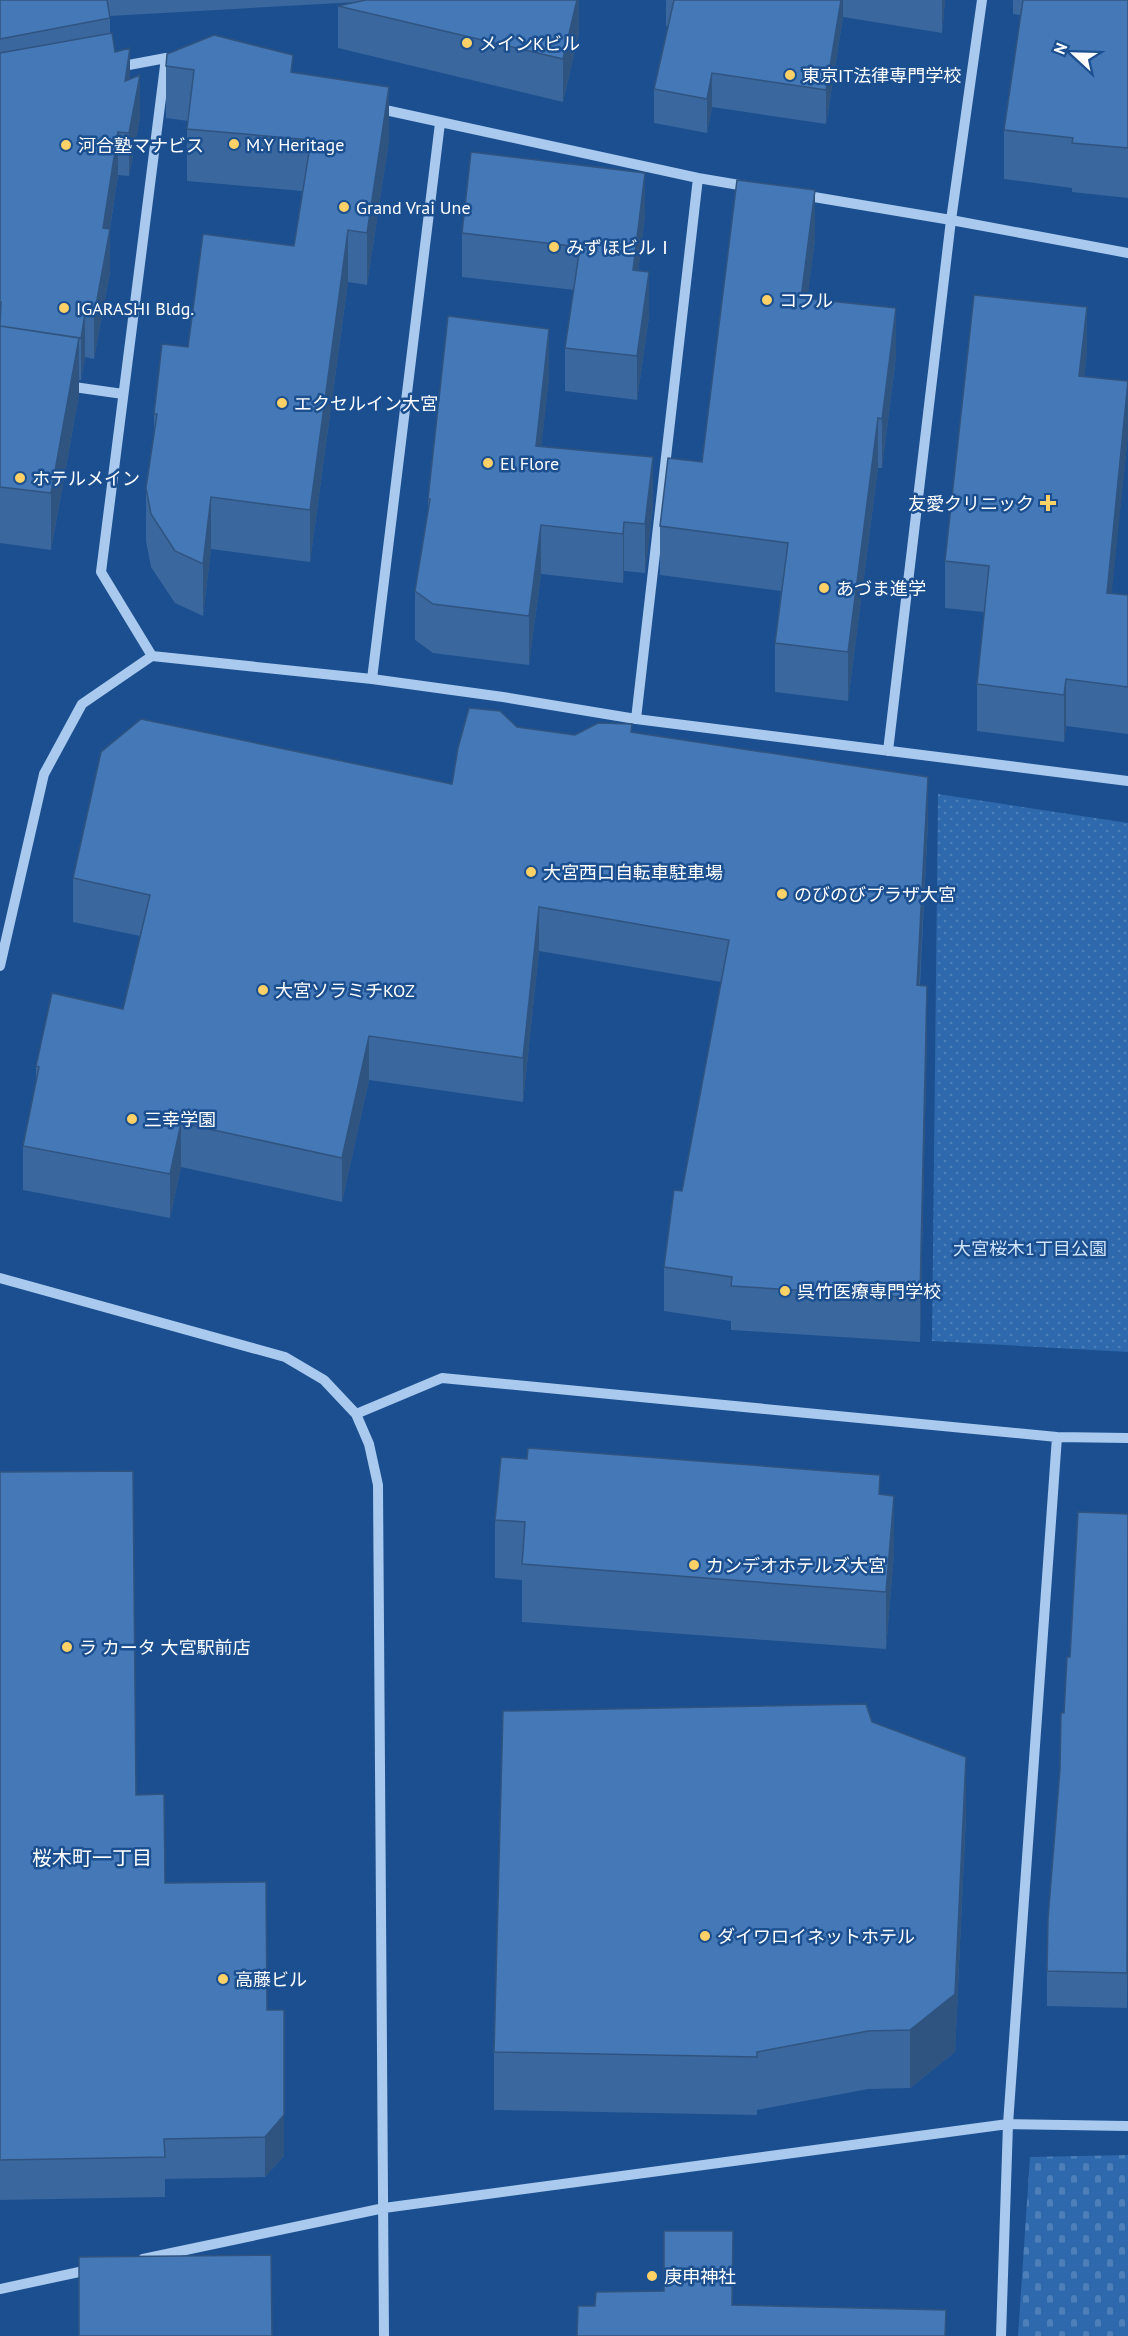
<svg xmlns="http://www.w3.org/2000/svg" width="1128" height="2336" viewBox="0 0 1128 2336" font-family="'PT Sans','Noto Sans JP',sans-serif">
  <style>
    .cemetery { fill: url(#cemetery-stones) }
    .park { fill: url(#park-dots) }
    .lines { fill: none; stroke-linecap: round; stroke-linejoin: round }
    .minor { stroke: #a9c9ee; stroke-width: 10 }
    .wall { fill: #3a679d }
    .shaded-wall { fill: #305480 }
    .building { fill: #4478b7; stroke: #305480; stroke-width: 1.5 }
    .poi-dot { fill: #ffd166; stroke: #1b4f8f; stroke-width: 2 }
    .labels { text-anchor: middle; dominant-baseline: central; stroke-width: 5; stroke-linejoin: round; paint-order: stroke }
    .poi-label { font-size: 18px; fill: #fff; stroke: #1b4f8f; text-anchor: start }
    .park-label { font-size: 18px; fill: #cfe3fa; stroke: #1b4f8f }
    .neighbourhood-label { font-size: 20px; fill: #fff; stroke: #1b4f8f }
  </style>
  <defs>
    <pattern id="cemetery-stones" width="16" height="16" patternUnits="userSpaceOnUse" patternTransform="scale(1.5)"><rect width="16" height="16" fill="#2e69ad"/><path d="M2 7V4a2 2 0 0 1 4 0v3zM10 15v-3a2 2 0 0 1 4 0v3z" fill="#4d80b9"/></pattern>
    <pattern id="park-dots" width="8" height="8" patternUnits="userSpaceOnUse" patternTransform="scale(1.5)"><rect width="8" height="8" fill="#2e69ad"/><path d="M2 2h.1M6 6h.1" fill="none" stroke="#4d80b9" stroke-width="1.8" stroke-linecap="round"/></pattern>
  </defs>
  <rect width="100%" height="100%" fill="#1b4f8f"/>
  <path class="cemetery" d="M 1128,2155 L 1128,2336 L 1018,2336 L 1030,2157 Z"/>
  <path class="park" d="M 938,794 L 1128,823 L 1128,1352 L 932,1341 Z"/>
  <g class="lines">
    <path class="minor" d="M 166,58 L 101,572 L 152,656 L 372,679 L 503,697 L 636,719 L 1128,781
      M 118,67 L 166,58 L 171,59
      M 376,108 L 698,178 L 751,187
      M 802,195 L 951,220 L 1128,253
      M 67,386 L 123,394
      M 372,679 L 440,123
      M 636,719 L 698,178
      M 888,751 L 951,220 L 982,0
      M 0,966 L 44,774 L 82,704 L 152,656
      M 0,1278 L 285,1357 L 324,1380 L 356,1414 L 369,1444 L 378,1485 L 384,2336
      M 356,1414 L 442,1378 L 1057,1437 L 1128,1438
      M 143,2259 L 384,2208 L 1008,2124 L 1128,2126
      M 0,2289 L 93,2269
      M 1001,2336 L 1008,2124 L 1057,1437"/>
  </g>
  <path class="wall" d="M 0,0 L 579,0 L 579,33 L 563,102 L 338,48 L 338,6 L 358,2 L 110,16 L 110,33 L 115,52 L 130,79 L 140,117 L 129,176 L 118,175 L 110,229 L 110,272 L 94,359 L 85,357 L 81,380 L 79,380 L 79,395 L 51,550 L 0,543 Z
    M 666,0 L 945,0 L 942,33 L 843,17 L 826,124 L 712,107 L 707,133 L 654,123 L 654,89 L 668,26 L 666,26 Z
    M 1013,0 L 1128,0 L 1128,198 L 1072,192 L 1072,188 L 1004,179 L 1004,130 L 1021,15 L 1013,14 Z
    M 166,66 L 293,72 L 389,140 L 367,285 L 348,282 L 310,562 L 211,549 L 203,616 L 175,603 L 151,567 L 146,541 L 146,488 L 154,433 L 154,414 L 188,347 L 294,246 L 302,191 L 187,181 L 187,129 L 188,121 L 166,118 Z
    M 645,216 L 638,271 L 649,316 L 637,400 L 565,391 L 565,348 L 574,290 L 462,277 L 462,233 Z
    M 815,240 L 807,299 L 896,357 L 882,468 L 878,468 L 848,701 L 775,692 L 775,643 L 781,591 L 660,575 L 660,526 L 702,462 Z
    M 1087,353 L 1084,377 L 1128,435 L 1111,593 L 1128,595 L 1128,734 L 1066,726 L 1064,742 L 977,731 L 977,684 L 984,612 L 945,608 L 945,561 Z
    M 549,378 L 541,446 L 653,506 L 645,573 L 624,571 L 623,583 L 541,574 L 529,665 L 433,653 L 415,640 L 415,591 L 428,514 L 428,499 Z
    M 517,727 L 575,735 L 632,732 L 928,821 L 920,985 L 927,1030 L 920,1342 L 731,1330 L 731,1321 L 664,1311 L 664,1267 L 682,1191 L 721,982 L 539,951 L 523,1102 L 369,1080 L 342,1202 L 181,1167 L 170,1218 L 23,1190 L 23,1146 L 36,1083 L 36,1066 L 123,1009 L 140,936 L 73,922 L 73,878 L 452,784 Z
    M 0,1472 L 136,1795 L 165,1883 L 267,2010 L 284,2156 L 265,2177 L 165,2179 L 165,2197 L 0,2200 Z
    M 880,1495 L 894,1553 L 886,1649 L 522,1622 L 522,1580 L 495,1578 L 495,1520 Z
    M 1128,1514 L 1127,2008 L 1047,2006 L 1047,1971 L 1064,1713 L 1070,1657 Z
    M 872,1722 L 966,1815 L 955,2052 L 910,2088 L 868,2089 L 757,2110 L 757,2115 L 494,2110 L 494,2052 Z"/>
  <path class="shaded-wall" d="M 577,0 L 579,0 L 579,33 L 563,102 L 563,59 Z
    M 841,0 L 843,0 L 843,17 L 826,124 L 826,90 Z
    M 942,0 L 945,0 L 942,33 Z
    M 130,48 L 130,91 L 125,81 Z
    M 712,73 L 712,107 L 707,133 L 707,99 Z
    M 140,75 L 140,117 L 129,176 L 129,133 Z
    M 389,87 L 389,140 L 367,285 L 367,233 Z
    M 118,132 L 118,175 L 107,247 L 110,229 L 110,272 L 94,359 L 94,316 L 103,228 Z
    M 645,173 L 645,216 L 633,314 L 633,270 Z
    M 815,190 L 815,240 L 801,347 L 801,298 Z
    M 348,230 L 348,282 L 310,562 L 310,510 Z
    M 649,272 L 649,316 L 637,400 L 637,356 Z
    M 1087,307 L 1087,353 L 1079,423 L 1079,376 Z
    M 896,308 L 896,357 L 882,468 L 882,419 Z
    M 85,314 L 85,357 L 81,380 L 81,338 Z
    M 549,329 L 549,378 L 536,495 L 536,446 Z
    M 79,338 L 79,395 L 51,550 L 51,493 Z
    M 1128,388 L 1128,435 L 1107,640 L 1107,593 Z
    M 878,418 L 878,468 L 848,701 L 848,652 Z
    M 653,457 L 653,506 L 645,573 L 645,524 Z
    M 211,497 L 211,549 L 203,616 L 203,564 Z
    M 624,522 L 624,571 L 623,583 L 623,534 Z
    M 541,525 L 541,574 L 529,665 L 529,616 Z
    M 1066,679 L 1066,726 L 1064,742 L 1064,695 Z
    M 928,777 L 928,821 L 917,1029 L 917,985 Z
    M 539,907 L 539,951 L 523,1102 L 523,1058 Z
    M 927,986 L 927,1030 L 920,1342 L 920,1298 Z
    M 369,1036 L 369,1080 L 342,1202 L 342,1158 Z
    M 181,1123 L 181,1167 L 170,1218 L 170,1174 Z
    M 894,1496 L 894,1553 L 886,1649 L 886,1592 Z
    M 966,1757 L 966,1815 L 955,2052 L 910,2088 L 910,2030 Z
    M 1128,1940 L 1128,1975 L 1127,2008 L 1127,1973 Z
    M 284,2115 L 284,2156 L 265,2177 L 265,2137 Z"/>
  <path class="building" d="M 0,0 L 107,0 L 110,18 L 0,39 Z
    M 366,0 L 577,0 L 563,59 L 338,6 Z
    M 674,0 L 841,0 L 826,90 L 712,73 L 707,99 L 654,89 Z
    M 1023,0 L 1128,0 L 1128,148 L 1072,143 L 1073,138 L 1004,130 Z
    M 112,33 L 115,52 L 130,48 L 125,81 L 140,75 L 129,133 L 118,132 L 103,228 L 110,229 L 94,316 L 85,314 L 81,338 L 0,326 L 1,302 L 0,302 L 0,53 Z
    M 214,35 L 293,55 L 291,72 L 389,87 L 367,233 L 348,230 L 310,510 L 211,497 L 203,564 L 175,551 L 151,514 L 146,488 L 157,414 L 154,414 L 162,344 L 188,347 L 203,234 L 294,246 L 311,140 L 187,129 L 194,70 L 166,66 L 167,54 Z
    M 471,152 L 645,173 L 633,270 L 649,272 L 637,356 L 565,348 L 580,247 L 462,233 Z
    M 737,180 L 815,190 L 801,298 L 896,308 L 882,419 L 878,418 L 848,652 L 775,643 L 788,543 L 660,526 L 668,458 L 702,462 Z
    M 974,295 L 1087,307 L 1079,376 L 1128,381 L 1107,593 L 1128,595 L 1128,687 L 1066,679 L 1064,695 L 977,684 L 989,566 L 945,561 Z
    M 448,316 L 549,329 L 536,446 L 653,457 L 645,524 L 624,522 L 623,534 L 541,525 L 529,616 L 433,604 L 415,591 L 430,499 L 428,499 Z
    M 0,326 L 79,338 L 51,493 L 0,487 Z
    M 469,708 L 500,711 L 517,727 L 575,735 L 598,723 L 632,724 L 631,732 L 928,777 L 917,985 L 927,986 L 920,1298 L 731,1286 L 732,1277 L 664,1267 L 674,1190 L 682,1191 L 729,940 L 539,907 L 523,1058 L 369,1036 L 342,1158 L 181,1123 L 170,1174 L 23,1146 L 39,1067 L 36,1066 L 52,993 L 123,1009 L 150,895 L 73,878 L 101,752 L 141,719 L 452,784 L 458,748 Z
    M 528,1448 L 880,1475 L 879,1494 L 894,1496 L 886,1592 L 522,1564 L 525,1522 L 495,1520 L 501,1457 L 527,1459 Z
    M 133,1471 L 136,1795 L 164,1794 L 165,1883 L 266,1882 L 267,2010 L 284,2010 L 284,2115 L 265,2137 L 164,2139 L 165,2157 L 0,2160 L 0,1472 Z
    M 1078,1512 L 1128,1514 L 1127,1973 L 1047,1971 L 1048,1919 L 1060,1769 L 1061,1713 L 1064,1713 L 1067,1657 L 1070,1657 Z
    M 866,1704 L 872,1722 L 966,1757 L 955,1994 L 910,2030 L 868,2031 L 757,2052 L 757,2057 L 494,2052 L 503,1711 Z
    M 664,2231 L 733,2231 L 732,2305 L 946,2310 L 945,2336 L 577,2336 L 578,2306 L 595,2306 L 596,2292 L 664,2291 Z
    M 271,2255 L 272,2336 L 79,2336 L 79,2257 Z"/>
  <g class="poi-dot">
    <circle cx="467" cy="43" r="6"/>
    <circle cx="790" cy="75" r="6"/>
    <circle cx="234" cy="144" r="6"/>
    <circle cx="66" cy="145" r="6"/>
    <circle cx="344" cy="207" r="6"/>
    <circle cx="554" cy="247" r="6"/>
    <circle cx="767" cy="300" r="6"/>
    <circle cx="64" cy="308" r="6"/>
    <circle cx="282" cy="403" r="6"/>
    <circle cx="488" cy="463" r="6"/>
    <circle cx="20" cy="478" r="6"/>
    <path d="M1045 494h6v6h6v6h-6v6h-6v-6h-6v-6h6z"/>
    <circle cx="824" cy="588" r="6"/>
    <circle cx="531" cy="872" r="6"/>
    <circle cx="782" cy="894" r="6"/>
    <circle cx="263" cy="990" r="6"/>
    <circle cx="132" cy="1119" r="6"/>
    <circle cx="785" cy="1291" r="6"/>
    <circle cx="694" cy="1565" r="6"/>
    <circle cx="67" cy="1647" r="6"/>
    <circle cx="705" cy="1936" r="6"/>
    <circle cx="223" cy="1979" r="6"/>
    <circle cx="652" cy="2276" r="6"/>
  </g>
  <g class="labels">
    <g class="poi-label">
      <text x="479" y="43">メインKビル</text>
      <text x="802" y="75">東京IT法律専門学校</text>
      <text x="246" y="144">M.Y Heritage</text>
      <text x="78" y="145">河合塾マナビス</text>
      <text x="356" y="207">Grand Vrai Une</text>
      <text x="566" y="247">みずほビルⅠ</text>
      <text x="779" y="300">コフル</text>
      <text x="76" y="308">IGARASHI Bldg.</text>
      <text x="294" y="403">エクセルイン大宮</text>
      <text x="500" y="463">El Flore</text>
      <text x="32" y="478">ホテルメイン</text>
      <text x="1034" y="503" text-anchor="end">友愛クリニック</text>
      <text x="836" y="588">あづま進学</text>
      <text x="543" y="872">大宮西口自転車駐車場</text>
      <text x="794" y="894">のびのびプラザ大宮</text>
      <text x="275" y="990">大宮ソラミチKOZ</text>
      <text x="144" y="1119">三幸学園</text>
      <text x="797" y="1291">呉竹医療専門学校</text>
      <text x="706" y="1565">カンデオホテルズ大宮</text>
      <text x="79" y="1647">ラ カータ 大宮駅前店</text>
      <text x="717" y="1936">ダイワロイネットホテル</text>
      <text x="235" y="1979">高藤ビル</text>
      <text x="664" y="2276">庚申神社</text>
    </g>
    <g class="park-label">
      <text x="1030" y="1248">大宮桜木1丁目公園</text>
    </g>
    <g class="neighbourhood-label">
      <text x="92" y="1858">桜木町一丁目</text>
    </g>
  </g>
  <g transform="translate(1074 54) rotate(292)" stroke="#1b4f8f" stroke-width="4.5" paint-order="stroke">
  <path d="M0-4.5L10 22L0 15L-10 22Z" fill="#ffffff"/>
  <text y="-9" font-size="16" font-weight="bold" text-anchor="middle" fill="#ffffff">N</text>
  </g>
</svg>
